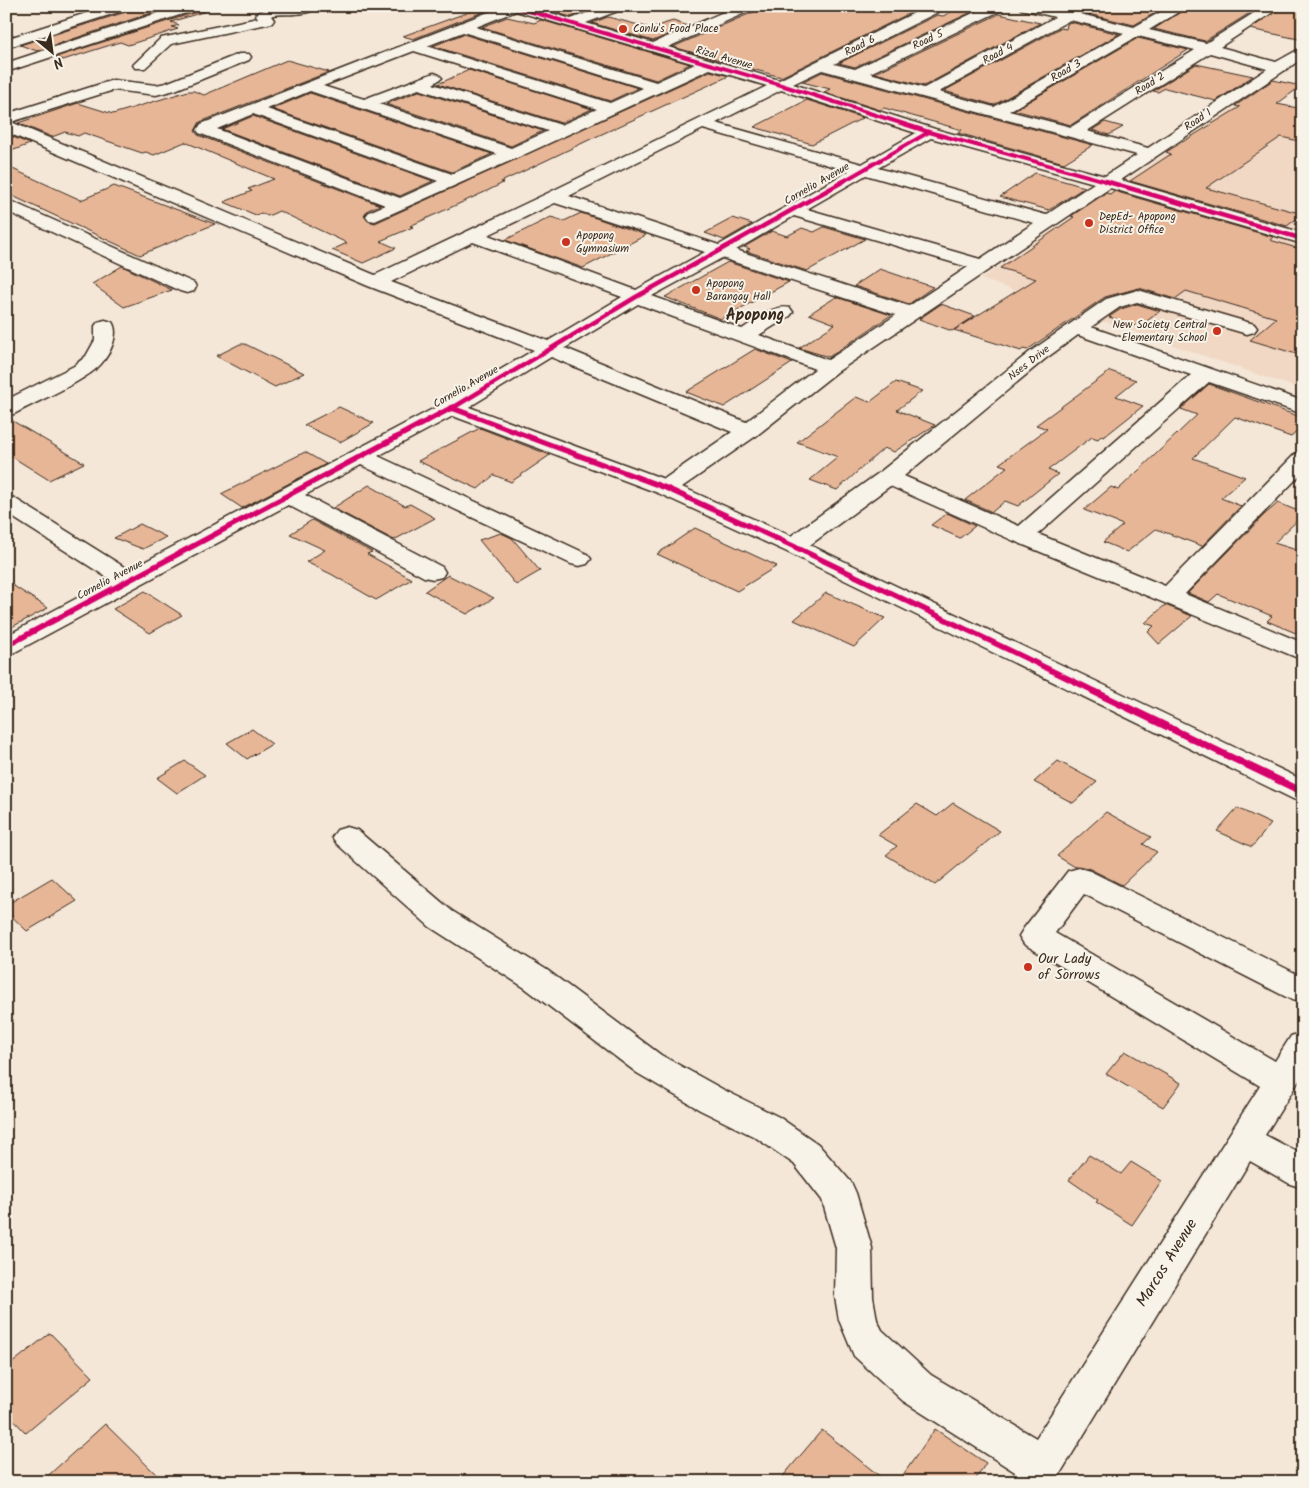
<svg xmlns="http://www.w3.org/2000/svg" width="1309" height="1488" viewBox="0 0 1309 1488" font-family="Kalam,sans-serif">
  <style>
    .built { fill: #f0d8c4 }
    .building { fill: #e6b697; stroke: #3b2a1e }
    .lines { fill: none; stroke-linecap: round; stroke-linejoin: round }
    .minor-casing { stroke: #3b2a1e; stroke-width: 3 }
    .minor { fill: #f7f3e8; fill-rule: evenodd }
    .cycleway-far3-casing { stroke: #f7f3e8; stroke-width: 5.5 }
    .cycleway-far2-casing { stroke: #f7f3e8; stroke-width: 6 }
    .cycleway-far1-casing { stroke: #f7f3e8; stroke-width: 8 }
    .cycleway-casing { stroke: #f7f3e8; stroke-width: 10 }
    .cycleway-far3 { stroke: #d6006c; stroke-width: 4 }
    .cycleway-far2 { stroke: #d6006c; stroke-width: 4.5 }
    .cycleway-far1 { stroke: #d6006c; stroke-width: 5.5 }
    .cycleway { stroke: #d6006c; stroke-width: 7 }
    .poi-dot { fill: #c8321e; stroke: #f7f3e8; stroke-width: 2 }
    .labels { text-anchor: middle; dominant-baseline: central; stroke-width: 4; stroke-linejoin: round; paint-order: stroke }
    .far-poi-label { font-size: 11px; fill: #3b2a1e; stroke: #f7f3e8; text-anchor: start }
    .far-street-label { font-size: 11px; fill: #3b2a1e; stroke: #f7f3e8 }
    .poi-label { font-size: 14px; fill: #3b2a1e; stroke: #f7f3e8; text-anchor: start }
    .far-district-label { font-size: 16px; font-weight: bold; fill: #3b2a1e; stroke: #f7f3e8 }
    .near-street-label { font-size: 16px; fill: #3b2a1e; stroke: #f7f3e8 }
  </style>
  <rect width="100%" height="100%" fill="#f4e7d8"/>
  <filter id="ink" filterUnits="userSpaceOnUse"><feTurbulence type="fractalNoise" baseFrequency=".02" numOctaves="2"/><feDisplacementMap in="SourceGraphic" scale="10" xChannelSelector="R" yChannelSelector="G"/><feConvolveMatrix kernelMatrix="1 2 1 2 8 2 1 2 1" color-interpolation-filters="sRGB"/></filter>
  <g filter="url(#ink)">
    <path class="built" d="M 1234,108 L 1303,126 L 1303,233 L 1127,180 Z
      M 1114,188 L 1303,244 L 1303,384 L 1297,388 L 981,279 Z"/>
    <path class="building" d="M 132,6 L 172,6 L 37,51 L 20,45 L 129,11 Z
      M 202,6 L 205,6 L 206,11 L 171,22 L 179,25 L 172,27 L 178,29 L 128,45 L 120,42 L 63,60 L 56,57 L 199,11 Z
      M 572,6 L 587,11 L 571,17 L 557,13 Z
      M 767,6 L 903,6 L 916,10 L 781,77 L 673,47 Z
      M 963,6 L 978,9 L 855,67 L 839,63 L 937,15 L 943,16 Z
      M 1076,6 L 1167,6 L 1134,25 L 1084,13 L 1082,8 Z
      M 1190,6 L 1261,6 L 1205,41 L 1154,29 Z
      M 1284,6 L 1303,6 L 1303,40 L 1250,29 Z
      M 477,9 L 485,11 L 413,39 L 403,36 Z
      M 999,14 L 1040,23 L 924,86 L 875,73 Z
      M 507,17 L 534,23 L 541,20 L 690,64 L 656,80 L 482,27 Z
      M 608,17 L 650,28 L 673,21 L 688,26 L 653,41 L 592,23 Z
      M 1070,22 L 1119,34 L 994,105 L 944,91 L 1060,28 L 1066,29 L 1067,24 Z
      M 463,34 L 638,88 L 610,101 L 433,46 Z
      M 1138,38 L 1188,50 L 1071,125 L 1014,110 Z
      M 287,60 L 329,72 L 200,122 L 195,131 L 198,135 L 380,205 L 368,210 L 364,216 L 368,221 L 375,223 L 710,71 L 729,76 L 591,139 L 501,182 L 503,183 L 487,191 L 410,226 L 413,227 L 380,241 L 396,248 L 363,263 L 332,250 L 347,243 L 279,211 L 268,216 L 261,213 L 256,215 L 224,202 L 252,191 L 248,189 L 274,179 L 185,142 L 154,155 L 146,152 L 142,153 L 84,133 L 78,136 L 65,132 L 52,137 L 18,123 L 78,103 L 113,114 L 188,91 L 194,91 L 204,95 Z
      M 1196,64 L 1253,76 L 1216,101 L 1165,88 L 1158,92 L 1153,91 Z
      M 469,70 L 592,109 L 561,123 L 438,84 Z
      M 822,72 L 1093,145 L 1064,163 L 958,133 L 962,130 L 884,108 L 880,110 L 824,92 L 830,89 L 802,82 Z
      M 1273,80 L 1301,86 L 1277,104 L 1303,109 L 1303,142 L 1281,137 L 1206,188 L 1303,214 L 1287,226 L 1130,181 L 1171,154 L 1166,152 L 1240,107 L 1235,106 Z
      M 419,91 L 543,131 L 511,146 L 386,104 Z
      M 310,93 L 492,154 L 452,172 L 272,109 Z
      M 807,100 L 863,118 L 812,144 L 754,127 Z
      M 253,116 L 433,181 L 400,196 L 222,129 Z
      M 1105,122 L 1123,127 L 1109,135 L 1092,130 Z
      M 6,134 L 30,144 L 6,153 Z
      M 6,166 L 81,200 L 114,186 L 215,224 L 140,255 L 6,193 Z
      M 1035,173 L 1085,187 L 1049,210 L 1000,197 Z
      M 1114,191 L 1273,237 L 1270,240 L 1303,250 L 1303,356 L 1250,340 L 1276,318 L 1186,291 L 1175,299 L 1139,288 L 1105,297 L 1027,350 L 1023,349 L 1021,351 L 954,330 L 1036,279 L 1000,268 L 1074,217 L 1071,216 L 1106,193 L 1110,194 Z
      M 581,213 L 646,235 L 583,268 L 505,240 L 551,217 L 564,221 Z
      M 733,218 L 752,224 L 724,240 L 705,233 Z
      M 824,227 L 865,239 L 807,271 L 746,251 L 750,249 L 744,247 L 772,231 L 787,236 L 802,228 L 814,232 Z
      M 728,262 L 789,282 L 721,319 L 665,297 Z
      M 122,266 L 172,290 L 124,307 L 92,284 Z
      M 880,269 L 933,287 L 909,304 L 854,286 Z
      M 836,297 L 891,315 L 829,357 L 799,348 L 835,324 L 809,314 Z
      M 941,304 L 975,316 L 952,331 L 919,319 Z
      M 1137,304 L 1160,311 L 1139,327 L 1109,317 L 1121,309 Z
      M 240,344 L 245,344 L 304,373 L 275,387 L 216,356 Z
      M 755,349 L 792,363 L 724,407 L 686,392 Z
      M 1110,371 L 1136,380 L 1116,396 L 1143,406 L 1104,437 L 1101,436 L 1098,439 L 1092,437 L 1048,470 L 1058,474 L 1018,506 L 1005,501 L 992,512 L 965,500 L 1007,467 L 999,464 L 1047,429 L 1036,425 Z
      M 896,382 L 922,391 L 897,410 L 935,425 L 894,452 L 884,448 L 837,490 L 810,480 L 838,457 L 797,442 L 856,397 L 870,402 Z
      M 1209,384 L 1303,418 L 1303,426 L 1291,437 L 1235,417 L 1193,458 L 1245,477 L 1221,498 L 1241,506 L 1202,546 L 1156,529 L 1127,552 L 1103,542 L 1123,525 L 1084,510 L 1111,487 L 1118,490 L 1197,415 L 1181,409 Z
      M 339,407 L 374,423 L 340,442 L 304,425 Z
      M 6,417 L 84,463 L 49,480 L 6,453 Z
      M 480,428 L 550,455 L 511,482 L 494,475 L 478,489 L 418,461 Z
      M 305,452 L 326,464 L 242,508 L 221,494 Z
      M 369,485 L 405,506 L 410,504 L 435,518 L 394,540 L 333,508 Z
      M 1278,503 L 1303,513 L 1303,515 L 1274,543 L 1303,552 L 1303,636 L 1267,621 L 1272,616 L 1218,594 L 1209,602 L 1188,593 L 1264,515 Z
      M 947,513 L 975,526 L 960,538 L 931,525 Z
      M 312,520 L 372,552 L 367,554 L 412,579 L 376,600 L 331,574 L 306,562 L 325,550 L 290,534 Z
      M 140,524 L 166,537 L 143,549 L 114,538 Z
      M 695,528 L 777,566 L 737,591 L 657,554 Z
      M 501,533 L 512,538 L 540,571 L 516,585 L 479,540 Z
      M 448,575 L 494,598 L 467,614 L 425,591 Z
      M 6,581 L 48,608 L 6,630 Z
      M 145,591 L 182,615 L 150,633 L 113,609 Z
      M 826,593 L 885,618 L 854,647 L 794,620 Z
      M 1165,605 L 1192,616 L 1159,644 L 1148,632 L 1154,626 L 1145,623 Z
      M 252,729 L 272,744 L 247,759 L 227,743 Z
      M 185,761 L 205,775 L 177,793 L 157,778 Z
      M 1058,761 L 1097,782 L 1073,803 L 1034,782 Z
      M 953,803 L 1000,831 L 935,885 L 886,855 L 897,846 L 878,835 L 917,804 L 937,816 Z
      M 1237,808 L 1271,824 L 1252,847 L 1217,831 Z
      M 1106,812 L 1151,837 L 1143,844 L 1157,852 L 1122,885 L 1090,869 L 1079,866 L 1075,867 L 1057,856 Z
      M 52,878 L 77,901 L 27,931 L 6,911 L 6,905 Z
      M 1125,1051 L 1181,1083 L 1163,1107 L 1106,1074 Z
      M 1089,1155 L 1121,1174 L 1131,1162 L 1162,1181 L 1132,1225 L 1096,1202 L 1098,1200 L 1069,1180 Z
      M 50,1333 L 93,1377 L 26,1433 L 6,1412 L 6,1368 Z
      M 105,1424 L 164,1482 L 41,1482 Z
      M 935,1429 L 986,1463 L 974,1482 L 898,1482 Z
      M 822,1430 L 887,1482 L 778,1482 Z"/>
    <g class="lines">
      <defs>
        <path id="minor" d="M 108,6 L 130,6 L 128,9 L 6,48 L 6,39 Z
          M 179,6 L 200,6 L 198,9 L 6,72 L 6,63 Z
          M 319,6 C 308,17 287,13 273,15 L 271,16 L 274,20 L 272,23 L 171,44 L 145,68 L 135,68 L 133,65 L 161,38 L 258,18 L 256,15 C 266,2 303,6 319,6 Z
          M 504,6 L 528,6 L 571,19 L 605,6 L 625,6 L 623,9 L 586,23 L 653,43 L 737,6 L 756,6 L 754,9 L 668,47 L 779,80 L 928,6 L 946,6 L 944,9 L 834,64 L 855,69 L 988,6 L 1006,6 L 1004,9 L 870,73 L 924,88 L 1055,17 L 1021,9 L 1019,6 L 1045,6 L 1066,11 L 1075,8 L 1080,9 L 1082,12 L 1080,14 L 1134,27 L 1171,6 L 1188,6 L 1149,30 L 1206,43 L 1265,6 L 1282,6 L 1220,47 L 1276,62 L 1303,47 L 1303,58 L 1121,180 L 1303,233 L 1303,244 L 1110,188 L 837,372 L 756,436 L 682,487 L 791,536 L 880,472 L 1031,351 L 1106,299 L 1138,290 L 1254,324 L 1257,328 L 1254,332 L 1247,334 L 1137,302 L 1120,307 L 1091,327 L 1303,401 L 1303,414 L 1209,382 L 1038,534 L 1165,586 L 1295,454 L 1303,452 L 1303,472 L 1185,594 L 1303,643 L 1303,660 L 1014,541 L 890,486 L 810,545 L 1303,780 L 1303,802 L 1293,799 L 785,551 L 658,493 L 453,416 L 378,456 L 587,554 L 591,559 L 587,564 L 579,566 L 571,564 L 361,465 L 305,495 L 442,567 L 445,572 L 442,577 L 433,579 L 424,577 L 288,505 L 15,652 L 6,654 L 6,636 L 111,580 L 6,513 L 6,496 L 14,498 L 129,570 L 444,403 L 534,350 L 368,286 L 6,132 L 6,114 L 113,80 L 156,85 L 166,83 L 239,54 L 249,54 L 251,57 L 249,60 L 175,90 L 156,95 L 114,90 L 11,122 L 375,275 L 548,193 L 767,86 L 710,69 L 519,157 L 375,221 L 369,220 L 366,216 L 369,212 L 385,205 L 199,133 L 197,130 L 201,124 ZM 516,11 L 695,64 L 656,82 L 476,27 ZM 1070,20 L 1124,33 L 994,107 L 939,92 ZM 463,32 L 643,88 L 610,103 L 427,46 ZM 1138,36 L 1195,50 L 1071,127 L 1009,111 ZM 414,51 L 597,109 L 561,125 L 433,84 L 442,78 L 439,75 L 434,73 L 364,99 L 323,86 ZM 1210,53 L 1267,69 L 1148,148 L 1087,131 ZM 822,70 L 1137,155 L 1105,176 L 935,129 L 793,84 ZM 419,89 L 548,131 L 511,148 L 379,104 ZM 781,90 L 916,133 L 862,164 L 716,123 ZM 310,91 L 497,154 L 452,174 L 267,109 ZM 253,114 L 438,181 L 400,198 L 217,129 ZM 703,129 L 849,171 L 719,245 L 569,196 ZM 931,138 L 1094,183 L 1046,215 L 878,168 ZM 866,175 L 1034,223 L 980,259 L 807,209 ZM 555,203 L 705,252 L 636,290 L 488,235 ZM 794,216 L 968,267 L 909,306 L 736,250 ZM 473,242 L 622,297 L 548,341 L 391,282 ZM 722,258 L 896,315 L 828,360 L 759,335 L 790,316 L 793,312 L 790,308 C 773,304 756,320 742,329 L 652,296 ZM 638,304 L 815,369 L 746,422 L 565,348 ZM 1078,335 L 1191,375 L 1019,526 L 904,476 L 1045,359 ZM 551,357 L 732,432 L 664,479 L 469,407 Z
          M 6,199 L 194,283 L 196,287 L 194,291 L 187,293 L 180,291 L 6,211 Z
          M 105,320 L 112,322 C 120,334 110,354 101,364 C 86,381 35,402 14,414 L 6,415 L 6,400 L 74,366 L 86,356 L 95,340 L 95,326 L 98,322 Z
          M 347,827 L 357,830 L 452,911 L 547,970 L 661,1055 L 724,1090 L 779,1117 L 818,1144 L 851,1182 L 856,1193 L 872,1248 L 873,1297 L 877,1320 L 882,1330 L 931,1375 L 1036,1438 L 1260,1086 L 1024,944 L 1019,936 L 1024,928 L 1068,871 L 1079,868 L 1090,871 L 1303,977 L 1303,1003 L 1292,1000 L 1084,894 L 1055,933 L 1275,1061 L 1291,1036 L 1303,1032 L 1303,1074 L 1265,1135 L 1303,1155 L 1303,1188 L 1290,1184 L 1250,1161 L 1055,1482 L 1012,1482 L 1015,1472 L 903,1401 L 854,1356 L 839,1320 L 835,1297 L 836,1248 L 822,1200 L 794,1164 L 755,1137 L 700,1110 L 637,1073 L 525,988 L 430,927 L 337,844 L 332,837 L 337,830 Z"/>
      </defs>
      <use href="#minor" class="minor-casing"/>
      <use href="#minor" class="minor"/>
      <defs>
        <path id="cycleway-far3" d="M 512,6 L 781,85 L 929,132 L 1109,182
          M 842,182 L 929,132"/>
        <path id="cycleway-far2" d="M 1105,181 L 1303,239
          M 452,408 L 454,409
          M 451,409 L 636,297 L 844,181"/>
        <path id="cycleway-far1" d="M 452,408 L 666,488 L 793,546 L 1096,692
          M 6,646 L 453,407"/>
        <path id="cycleway" d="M 1093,691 L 1303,792"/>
      </defs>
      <use href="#cycleway-far3" class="cycleway-far3-casing"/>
      <use href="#cycleway-far2" class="cycleway-far2-casing"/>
      <use href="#cycleway-far1" class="cycleway-far1-casing"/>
      <use href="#cycleway" class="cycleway-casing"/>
      <use href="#cycleway-far3" class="cycleway-far3"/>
      <use href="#cycleway-far2" class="cycleway-far2"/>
      <use href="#cycleway-far1" class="cycleway-far1"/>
      <use href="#cycleway" class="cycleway"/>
    </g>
  </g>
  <g class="poi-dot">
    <circle cx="623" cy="29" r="5"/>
    <circle cx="1089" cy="223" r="5"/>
    <circle cx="566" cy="242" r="5"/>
    <circle cx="696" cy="290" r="5"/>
    <circle cx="1217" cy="331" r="5"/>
    <circle cx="1028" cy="967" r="5"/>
  </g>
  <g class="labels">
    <g class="far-poi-label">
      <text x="633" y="29">Conlu's Food Place</text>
      <text x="1099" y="217">DepEd- Apopong<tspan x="1099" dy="13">District Office</tspan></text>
      <text x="576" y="236">Apopong<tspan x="576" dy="13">Gymnasium</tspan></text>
      <text x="706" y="284">Apopong<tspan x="706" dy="13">Barangay Hall</tspan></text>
      <text x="1207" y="325" text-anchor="end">New Society Central<tspan x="1207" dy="13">Elementary School</tspan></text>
    </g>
    <g class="far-street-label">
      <text transform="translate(928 40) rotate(-25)">Road 5</text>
      <text transform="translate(860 46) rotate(-27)">Road 6</text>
      <text transform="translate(998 54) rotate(-28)">Road 4</text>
      <text transform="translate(724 58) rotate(16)">Rizal Avenue</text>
      <text transform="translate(1066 71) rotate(-30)">Road 3</text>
      <text transform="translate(1150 84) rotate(-32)">Road 2</text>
      <text transform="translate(1198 120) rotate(-34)">Road 1</text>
      <text transform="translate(817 184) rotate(-30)">Cornelio Avenue</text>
      <text transform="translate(1029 363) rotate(-38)">Nses Drive</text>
      <text transform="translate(466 387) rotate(-30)">Cornelio Avenue</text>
      <text transform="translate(110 580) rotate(-28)">Cornelio Avenue</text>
    </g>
    <g class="poi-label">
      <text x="1038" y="959">Our Lady<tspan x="1038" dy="16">of Sorrows</tspan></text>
    </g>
    <g class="far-district-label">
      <text x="755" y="315">Apopong</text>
    </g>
    <g class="near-street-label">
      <text transform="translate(1167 1263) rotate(-58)">Marcos Avenue</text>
    </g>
  </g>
  <rect width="1309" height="1488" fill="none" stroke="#f7f3e8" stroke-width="25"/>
  <rect x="12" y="12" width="1284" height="1463" fill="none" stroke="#3b2a1e" stroke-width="2" filter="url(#ink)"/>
  <g transform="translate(52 52) rotate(151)" stroke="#f7f3e8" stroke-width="4" paint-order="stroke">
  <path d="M0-4L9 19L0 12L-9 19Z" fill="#3b2a1e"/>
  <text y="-8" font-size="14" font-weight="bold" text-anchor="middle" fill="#3b2a1e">N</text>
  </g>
</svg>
